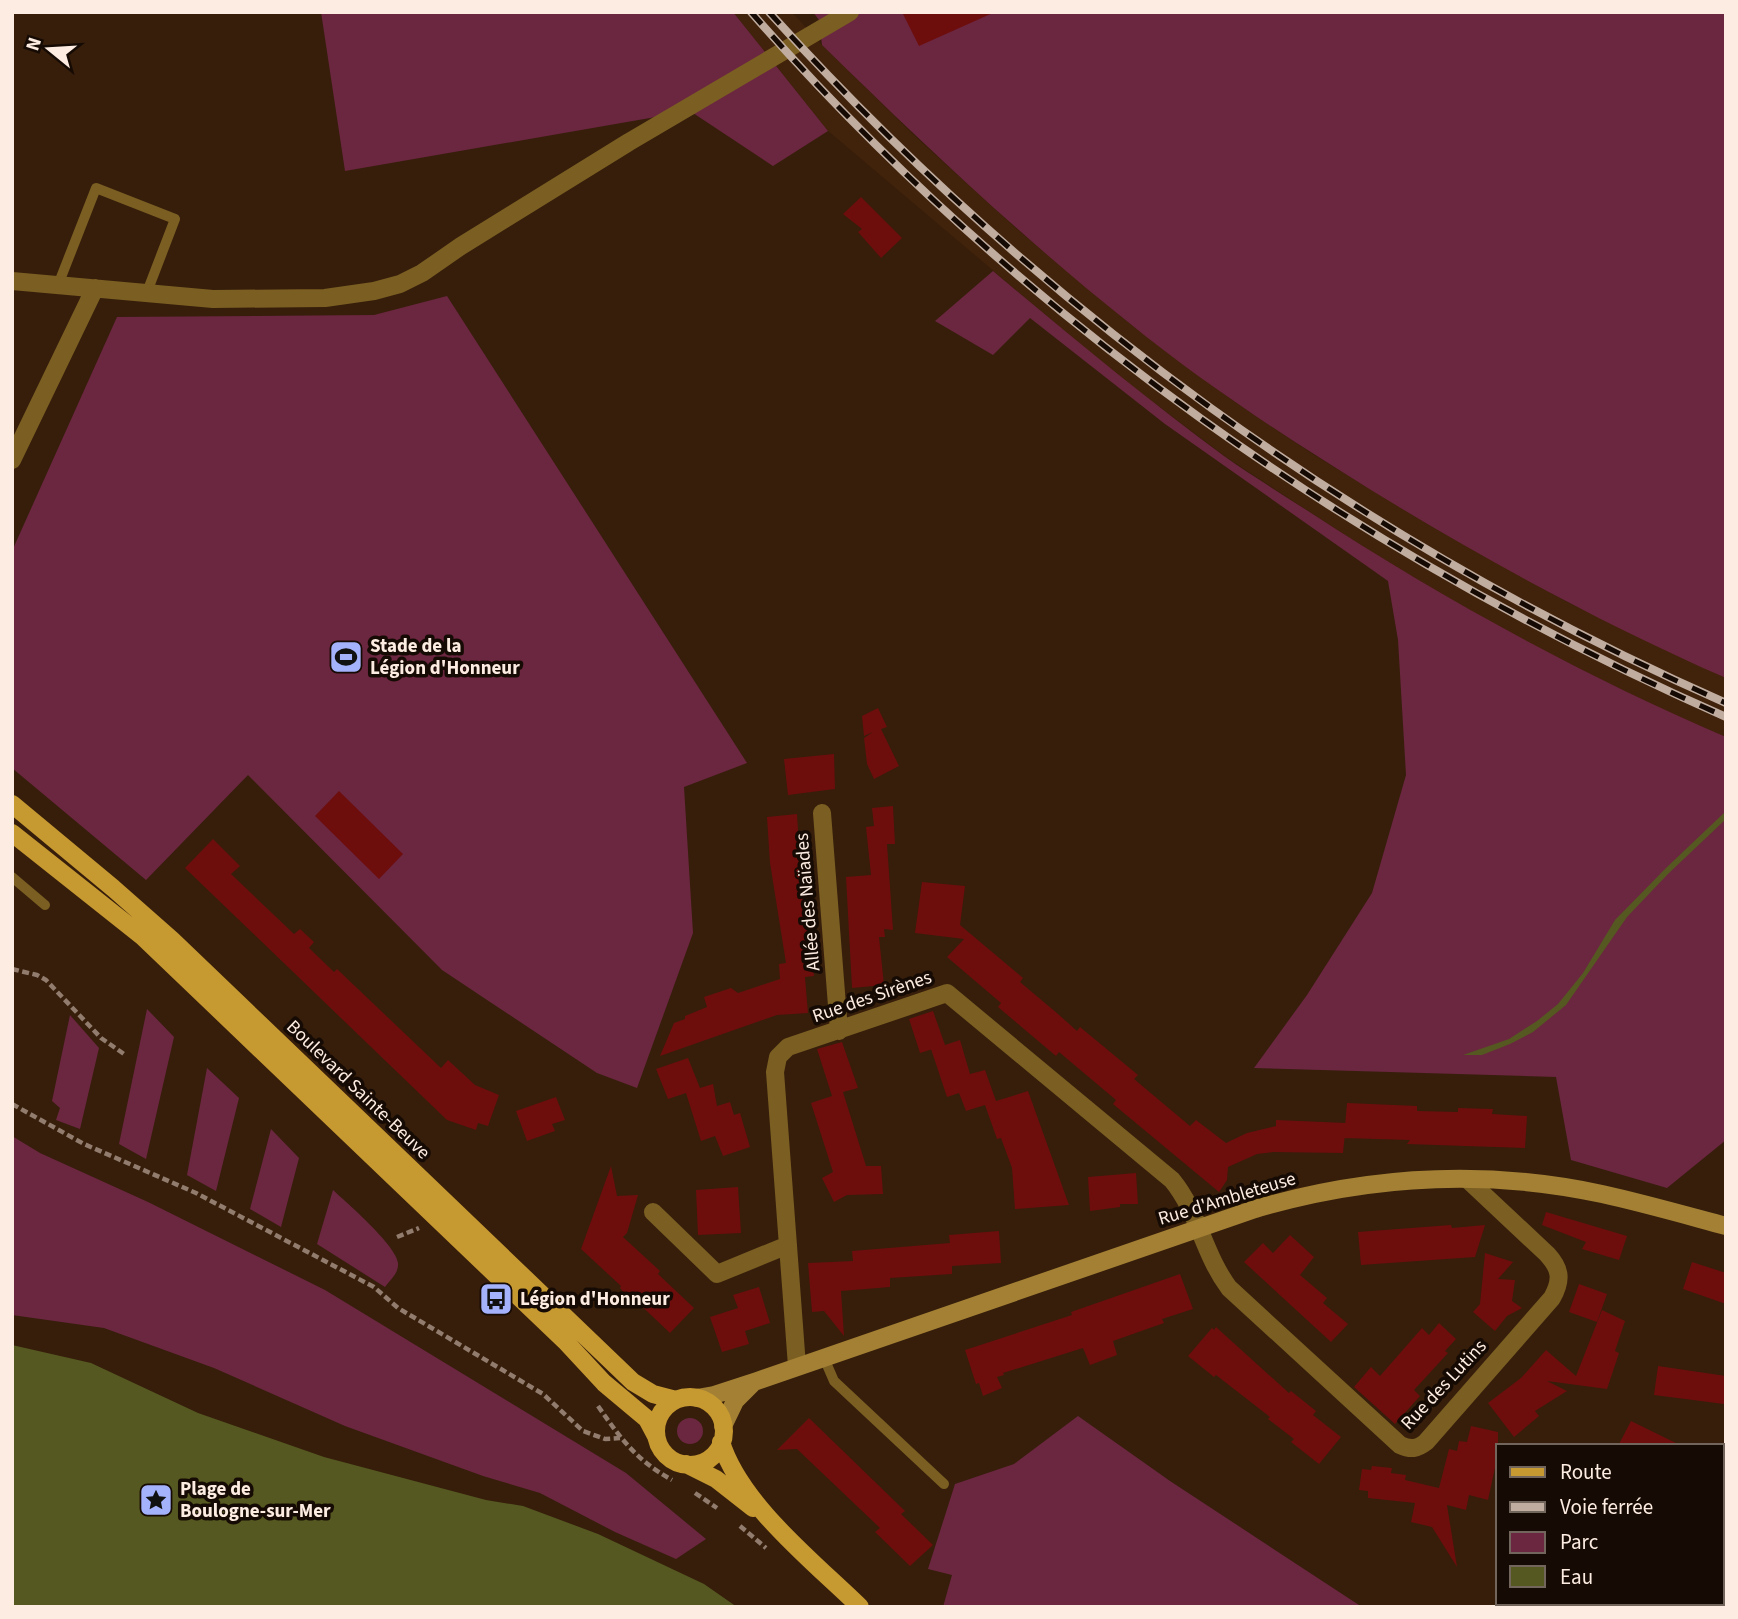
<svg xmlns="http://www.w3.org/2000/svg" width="1738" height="1619" viewBox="0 0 1738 1619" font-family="'Source Sans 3',sans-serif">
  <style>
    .built { fill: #41220a }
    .green { fill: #6b2640 }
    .water { fill: #555821 }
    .building { fill: #6d0e0d }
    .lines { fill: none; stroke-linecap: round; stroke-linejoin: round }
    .path { stroke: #917c6d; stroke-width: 4.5; stroke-dasharray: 7 3.5; stroke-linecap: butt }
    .lane { stroke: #7a5e22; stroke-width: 10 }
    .street { stroke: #7a5e22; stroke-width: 18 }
    .secondary { stroke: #a38034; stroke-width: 18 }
    .primary { stroke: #c79931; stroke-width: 18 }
    .rail-casing { stroke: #c0ada0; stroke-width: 8 }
    .rail { stroke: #160b04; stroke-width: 5; stroke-dasharray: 16; stroke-linecap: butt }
    .labels { text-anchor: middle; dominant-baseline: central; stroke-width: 7; stroke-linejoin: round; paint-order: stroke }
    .poi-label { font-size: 19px; font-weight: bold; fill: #fdece1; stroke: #160b04; text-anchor: start }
    .street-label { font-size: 19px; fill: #fdece1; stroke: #160b04 }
  </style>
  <rect width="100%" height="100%" fill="#361e0b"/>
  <path class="built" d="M 733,12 L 792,12 L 822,45 L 917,138 L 1018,230 L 1129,323 L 1232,400 L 1311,453 L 1429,525 L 1567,602 L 1726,678 L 1726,737 L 1663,710 L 1555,657 L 1458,604 L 1363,547 L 1226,457 L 1113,372 L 828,131 Z"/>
  <path class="green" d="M 321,12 L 733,12 L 828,131 L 773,166 L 690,111 L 345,171 Z
    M 813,12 L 1726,12 L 1726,678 C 1603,624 1485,560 1371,490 C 1287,438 1204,384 1128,322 C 1020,236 920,141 822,45 L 819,20 Z
    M 993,271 C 1069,335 1144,397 1224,456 C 1251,475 1280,493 1308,511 C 1441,598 1580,674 1726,737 L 1726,1140 L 1667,1188 L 1571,1160 L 1556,1077 L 1254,1068 L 1307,995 L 1372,893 L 1406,775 L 1398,640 L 1388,581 L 1165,424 L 1030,318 L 993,355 L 935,321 Z
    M 447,296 L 747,763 L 684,787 L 693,933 L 637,1088 L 597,1073 L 442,970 L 248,775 L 146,880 L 12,768 L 12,551 L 117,317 L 374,315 Z
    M 147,1009 L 174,1037 L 146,1159 L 119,1144 Z
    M 70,1015 L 99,1048 L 80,1129 L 56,1120 L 60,1108 L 52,1101 Z
    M 207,1068 L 239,1098 L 216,1191 L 187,1175 Z
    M 271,1129 L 299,1158 L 281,1227 L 250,1209 Z
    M 12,1136 L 40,1153 L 148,1202 L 325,1290 L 626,1473 L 706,1539 L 676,1559 L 615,1532 L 540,1493 L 483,1476 L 345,1426 L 214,1368 L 104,1328 L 12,1315 Z
    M 333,1190 C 347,1203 396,1245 398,1263 C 399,1273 390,1280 385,1287 L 317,1244 Z
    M 1078,1416 L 1170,1481 L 1362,1607 L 943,1607 L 952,1575 L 928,1569 L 955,1484 L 1014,1464 Z
    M677 1431a13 13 0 1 1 26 0a13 13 0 1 1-26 0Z"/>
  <path class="water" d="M 1726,811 L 1726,819 L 1668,874 L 1627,917 L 1566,1005 L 1533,1032 L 1510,1044 L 1482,1055 L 1463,1055 L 1509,1039 L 1537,1021 L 1558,1004 L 1583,973 L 1615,920 L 1666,868 Z
    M 12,1345 L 91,1363 L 198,1413 L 324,1457 L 486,1500 L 523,1506 L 598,1534 L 704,1584 L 737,1607 L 12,1607 Z"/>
  <path class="building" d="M 902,12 L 995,12 L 919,46 Z
    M 861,197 L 902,238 L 881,258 L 858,232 L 862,229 L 843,214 Z
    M 878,708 L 887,727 L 881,729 L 899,766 L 874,779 L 867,764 L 864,738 L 873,732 L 864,736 L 862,716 Z
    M 834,754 L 835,789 L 788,795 L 784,759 Z
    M 339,791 L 403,854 L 379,879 L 315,816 Z
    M 893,806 L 895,844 L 887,844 L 893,930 L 884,929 L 885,937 L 879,937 L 884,985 L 852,988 L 846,877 L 871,875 L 866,827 L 874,826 L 872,808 Z
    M 797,814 L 801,878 L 814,976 L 805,977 L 808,1013 L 777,1015 L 660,1056 L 674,1023 L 685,1019 L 685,1016 L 707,1007 L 704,997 L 731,988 L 738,993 L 780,979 L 779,964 L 786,963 L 770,863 L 767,817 Z
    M 213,839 L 240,866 L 231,874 L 294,934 L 300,929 L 314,942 L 309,948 L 334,972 L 337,969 L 441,1068 L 448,1060 L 475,1085 L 499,1095 L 488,1126 L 478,1123 L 476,1130 L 447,1120 L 185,868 Z
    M 922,882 L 965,886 L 960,925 L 1023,978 L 1020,982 L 1058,1014 L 1077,1031 L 1080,1027 L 1138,1075 L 1134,1079 L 1190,1126 L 1196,1120 L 1226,1143 L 1247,1133 L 1276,1126 L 1276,1120 L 1346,1123 L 1343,1153 L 1273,1152 L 1257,1154 L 1228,1167 L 1227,1180 L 1219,1192 L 1113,1104 L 1116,1100 L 1059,1052 L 1056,1056 L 998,1007 L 1001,1003 L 947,957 L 964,939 L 915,933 Z
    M 933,1011 L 945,1045 L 960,1040 L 970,1074 L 985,1070 L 996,1101 L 1028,1091 L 1069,1205 L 1015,1209 L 1012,1168 L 1001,1138 L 997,1139 L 985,1105 L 966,1111 L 959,1093 L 947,1097 L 931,1049 L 936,1048 L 920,1053 L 909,1019 Z
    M 842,1042 L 858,1088 L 843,1092 L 866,1166 L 881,1166 L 883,1194 L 847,1195 L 834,1202 L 822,1178 L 833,1172 L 811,1103 L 832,1096 L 817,1049 Z
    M 688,1058 L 700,1088 L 713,1084 L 717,1106 L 730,1102 L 734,1115 L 740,1113 L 750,1147 L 723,1156 L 715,1136 L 701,1141 L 686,1093 L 668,1099 L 656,1069 Z
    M 556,1097 L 565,1120 L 552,1124 L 555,1131 L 527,1141 L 516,1111 Z
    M 1347,1103 L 1417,1106 L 1417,1111 L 1458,1112 L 1458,1108 L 1493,1109 L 1492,1114 L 1527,1116 L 1525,1148 L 1407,1144 L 1410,1140 L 1344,1138 Z
    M 611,1166 L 617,1196 L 638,1195 L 627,1233 L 623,1237 L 660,1271 L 658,1274 L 694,1308 L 670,1333 L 632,1297 L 628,1298 L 620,1288 L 621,1286 L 581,1249 Z
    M 1136,1173 L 1138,1204 L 1120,1204 L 1120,1207 L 1090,1211 L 1088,1177 Z
    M 738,1187 L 741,1233 L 698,1235 L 696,1190 Z
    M 1546,1212 L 1627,1236 L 1619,1260 L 1582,1249 L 1586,1242 L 1542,1225 Z
    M 1451,1225 L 1452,1228 L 1485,1225 L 1475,1257 L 1361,1265 L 1358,1232 Z
    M 999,1231 L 1001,1263 L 952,1266 L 952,1274 L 890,1278 L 890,1287 L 841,1291 L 844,1336 L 824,1311 L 812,1312 L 808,1263 L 853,1261 L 852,1251 L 950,1243 L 949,1235 Z
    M 1290,1235 L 1314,1257 L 1300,1275 L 1327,1298 L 1323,1303 L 1348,1324 L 1331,1342 L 1244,1262 L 1263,1243 L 1273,1253 Z
    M 1485,1253 L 1513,1262 L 1498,1279 L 1515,1280 L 1512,1301 L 1522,1308 L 1507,1316 L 1495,1331 L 1473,1312 L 1480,1304 Z
    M 1692,1262 L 1726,1273 L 1726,1304 L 1683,1289 Z
    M 1180,1274 L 1193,1309 L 1162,1319 L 1164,1323 L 1113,1341 L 1117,1355 L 1090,1365 L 1083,1348 L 1003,1373 L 1004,1375 L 997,1377 L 1002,1388 L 983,1396 L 979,1383 L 976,1384 L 965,1350 L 1072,1315 L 1071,1312 Z
    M 1579,1284 L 1607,1294 L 1597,1322 L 1569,1312 Z
    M 759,1287 L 770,1323 L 745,1331 L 749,1344 L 722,1352 L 710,1317 L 738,1308 L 733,1295 Z
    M 1602,1310 L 1625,1321 L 1615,1351 L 1619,1353 L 1607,1389 L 1547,1381 L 1567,1391 L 1535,1411 L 1539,1416 L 1514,1437 L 1488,1403 L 1521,1378 L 1546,1350 L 1576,1376 Z
    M 1439,1323 L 1456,1339 L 1445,1351 L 1448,1353 L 1414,1390 L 1420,1396 L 1395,1424 L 1354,1387 L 1371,1367 L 1380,1376 L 1422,1328 L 1429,1335 Z
    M 1216,1327 L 1289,1393 L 1291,1391 L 1316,1411 L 1313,1415 L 1341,1437 L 1319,1464 L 1291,1442 L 1294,1439 L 1268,1419 L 1270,1417 L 1216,1375 L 1214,1377 L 1188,1356 L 1212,1328 L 1214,1330 Z
    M 1658,1366 L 1726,1376 L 1724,1404 L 1654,1395 Z
    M 809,1418 L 905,1511 L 901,1514 L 933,1545 L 910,1566 L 875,1532 L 880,1528 L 797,1449 L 777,1450 Z
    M 1631,1421 L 1682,1446 L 1618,1446 Z
    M 1471,1426 L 1498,1432 L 1498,1454 L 1488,1500 L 1469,1495 L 1466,1510 L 1447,1505 L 1457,1567 L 1432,1527 L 1411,1522 L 1415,1503 L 1368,1498 L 1368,1491 L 1359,1490 L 1362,1469 L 1371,1470 L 1372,1466 L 1392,1468 L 1391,1473 L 1406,1475 L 1405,1480 L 1439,1488 L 1449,1449 L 1457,1451 L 1459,1441 L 1467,1442 Z"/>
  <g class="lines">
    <path class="path" d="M 12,969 L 37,975 L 46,980 L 101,1038 L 124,1054
      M 12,1104 L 84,1144 L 196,1193 L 374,1287 L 398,1308 L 543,1394 L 583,1431 L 605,1439 L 620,1438
      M 397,1237 L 419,1228
      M 598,1406 C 621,1439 636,1460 672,1480
      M 695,1493 L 717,1508
      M 740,1526 L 766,1548"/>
    <path class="lane" d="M 58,285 L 96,188 L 175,219 L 147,292
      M 12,877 L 45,905
      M 824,1358 L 834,1381 L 944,1484"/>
    <path class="street" d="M 12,281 L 213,299 L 325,298 L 374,291 L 400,284 L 422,273 L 461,246 L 629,142 L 850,12
      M 12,460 L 95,288
      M 822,813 L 839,1031
      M 653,1212 L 717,1274 L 788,1245
      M 797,1366 L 775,1072 L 778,1057 L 788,1047 L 947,993 L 1172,1180 C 1199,1213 1203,1253 1229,1288 L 1400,1445 C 1411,1450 1417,1449 1426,1442 L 1552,1298 C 1562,1280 1561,1269 1547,1254 L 1467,1179
      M 1722,1502 L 1726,1498"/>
    <path class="secondary" d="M 697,1398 L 714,1395 L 757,1381 L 1255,1209 C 1368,1176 1486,1169 1602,1194 C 1643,1203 1685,1215 1726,1226
      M 723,1426 L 735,1401 L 752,1384"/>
    <path class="primary" d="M 12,804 L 113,888 L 172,940 L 633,1382 L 653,1394 L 676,1400
      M 12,833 L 143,937 L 565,1341 L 604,1383 L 647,1419 L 656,1436
      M656 1431a34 34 0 1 1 68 0a34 34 0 1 1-68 0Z
      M 721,1442 C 740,1504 814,1562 860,1607
      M 686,1464 L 716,1479 L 753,1508"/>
    <defs>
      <path id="rail" d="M 751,12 C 1017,316 1357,555 1726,717
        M 769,12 C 1036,307 1362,543 1726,703"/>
    </defs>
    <use href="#rail" class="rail-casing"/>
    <use href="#rail" class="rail"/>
  </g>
  <defs>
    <symbol id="stadium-square" viewBox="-11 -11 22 22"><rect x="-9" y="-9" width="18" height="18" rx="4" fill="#a4b2fc" stroke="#160b04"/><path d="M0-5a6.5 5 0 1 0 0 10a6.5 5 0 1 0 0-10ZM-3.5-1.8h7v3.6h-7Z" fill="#111"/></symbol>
    <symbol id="bus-square" viewBox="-11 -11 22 22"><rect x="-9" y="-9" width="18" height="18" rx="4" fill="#a4b2fc" stroke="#160b04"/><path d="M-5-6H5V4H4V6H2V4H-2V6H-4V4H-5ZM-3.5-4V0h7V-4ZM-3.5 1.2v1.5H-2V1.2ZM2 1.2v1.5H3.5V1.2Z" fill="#111"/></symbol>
    <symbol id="sight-square" viewBox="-11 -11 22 22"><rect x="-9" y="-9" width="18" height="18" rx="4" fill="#a4b2fc" stroke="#160b04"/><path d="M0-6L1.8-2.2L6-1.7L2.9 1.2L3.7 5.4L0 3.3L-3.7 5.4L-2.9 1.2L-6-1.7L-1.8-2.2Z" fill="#111"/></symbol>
  </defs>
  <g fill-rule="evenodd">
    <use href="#stadium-square" x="327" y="638" width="38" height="38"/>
    <use href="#bus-square" x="477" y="1280" width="38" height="38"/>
    <use href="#sight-square" x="137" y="1481" width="38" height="38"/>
  </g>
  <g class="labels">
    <g class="poi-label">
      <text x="370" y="646">Stade de la<tspan x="370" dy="22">Légion d'Honneur</tspan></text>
      <text x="520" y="1299">Légion d'Honneur</text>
      <text x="180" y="1489">Plage de<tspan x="180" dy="22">Boulogne-sur-Mer</tspan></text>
    </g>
    <g class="street-label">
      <text transform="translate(808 902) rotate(-95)">Allée des Naïades</text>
      <text transform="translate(872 997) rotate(-19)">Rue des Sirènes</text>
      <text transform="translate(358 1090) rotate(44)">Boulevard Sainte-Beuve</text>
      <text transform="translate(1227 1199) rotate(-17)">Rue d'Ambleteuse</text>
      <text transform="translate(1444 1385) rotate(-47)">Rue des Lutins</text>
    </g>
  </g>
  <rect width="1738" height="1619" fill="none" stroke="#fdece1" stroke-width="28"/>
  <rect x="1496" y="1444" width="228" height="161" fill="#160b04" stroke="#72655c" stroke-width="2"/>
  <rect x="1510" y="1467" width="35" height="10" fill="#c79931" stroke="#72655c" stroke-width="2"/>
  <text x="1560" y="1479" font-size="21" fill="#fdece1">Route</text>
  <rect x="1510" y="1502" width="35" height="10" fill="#c0ada0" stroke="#72655c" stroke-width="2"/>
  <text x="1560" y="1514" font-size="21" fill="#fdece1">Voie ferrée</text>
  <rect x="1510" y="1532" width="35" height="21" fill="#6b2640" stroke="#72655c" stroke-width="2"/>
  <text x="1560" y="1549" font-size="21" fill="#fdece1">Parc</text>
  <rect x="1510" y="1566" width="35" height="21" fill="#555821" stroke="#72655c" stroke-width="2"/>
  <text x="1560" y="1584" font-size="21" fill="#fdece1">Eau</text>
  <g transform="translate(49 49) rotate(288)" stroke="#160b04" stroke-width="5" paint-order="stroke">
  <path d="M0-5L12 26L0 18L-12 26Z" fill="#fdece1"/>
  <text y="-10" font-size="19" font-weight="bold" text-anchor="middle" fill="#fdece1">N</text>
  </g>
</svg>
